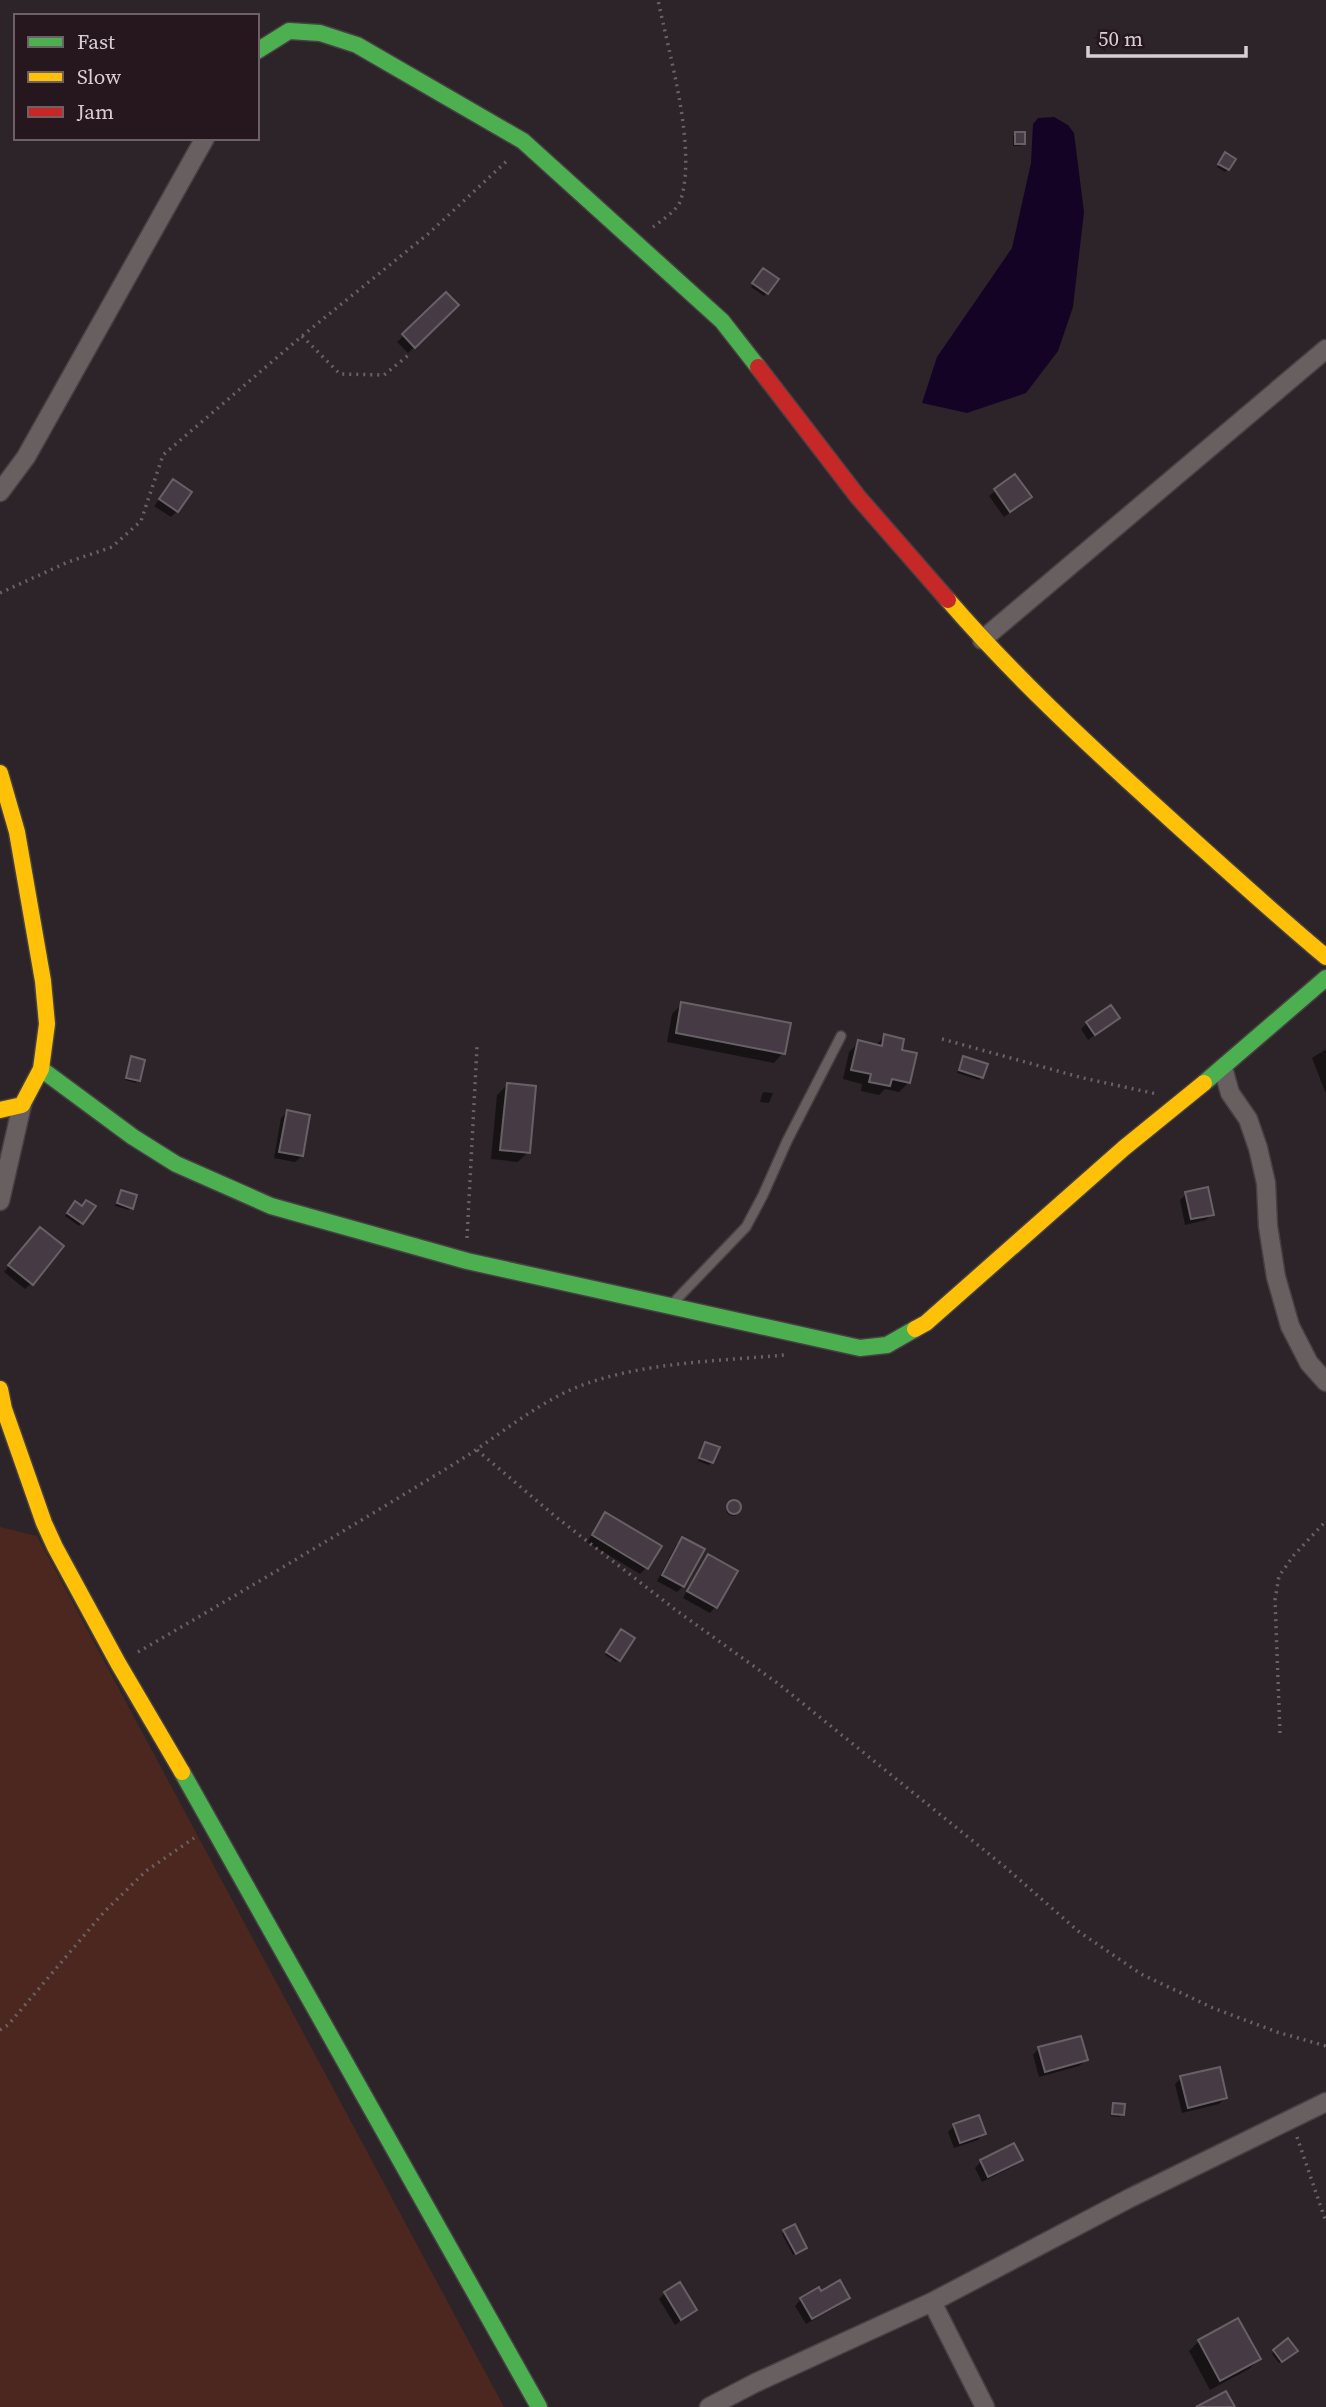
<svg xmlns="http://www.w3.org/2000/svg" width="1326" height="2407" viewBox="0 0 1326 2407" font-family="'Source Serif 4',serif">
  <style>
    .green { fill: #4b2720 }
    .water { fill: #150326 }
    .shadow { fill: #0007 }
    .building { fill: #463b44; stroke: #676166; stroke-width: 2 }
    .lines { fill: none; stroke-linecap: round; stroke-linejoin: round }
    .lane-casing { stroke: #474043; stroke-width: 12 }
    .street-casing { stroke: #474043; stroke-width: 21 }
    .fast-casing { stroke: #474043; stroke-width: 19 }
    .slow-casing { stroke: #474043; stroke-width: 19 }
    .jam-casing { stroke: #474043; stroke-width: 19 }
    .path { stroke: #696264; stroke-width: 3.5; stroke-dasharray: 2 5; stroke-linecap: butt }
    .lane { stroke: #685f60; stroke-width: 9 }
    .street { stroke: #685f60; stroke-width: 18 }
    .fast { stroke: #4caf50; stroke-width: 16 }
    .slow { stroke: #ffc107; stroke-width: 16 }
    .jam { stroke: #c62828; stroke-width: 16 }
  </style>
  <rect width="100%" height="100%" fill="#2c2428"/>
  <path class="green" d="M 0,1527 L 37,1536 L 504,2407 L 0,2407 Z"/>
  <path class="water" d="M 1054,117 L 1068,125 L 1074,133 L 1084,212 L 1073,307 L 1058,351 L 1026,393 L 967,413 L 922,403 L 937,357 L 1012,248 L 1031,163 L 1033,124 L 1038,118 Z"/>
  <path class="shadow" d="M 1016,133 L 1023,144 L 1021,146 L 1013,146 L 1013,136 Z
    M 1223,157 L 1228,169 L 1225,172 L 1217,167 Z
    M 761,273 L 776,280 L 764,296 L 751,287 Z
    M 446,295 L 456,305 L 408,353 L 397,342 Z
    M 1014,476 L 1023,503 L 1004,517 L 989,496 Z
    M 173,481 L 177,511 L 171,517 L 154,506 Z
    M 682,1004 L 783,1053 L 774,1063 L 667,1042 L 672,1014 Z
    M 1118,1018 L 1088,1040 L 1081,1029 L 1087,1023 Z
    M 885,1036 L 900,1051 L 909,1082 L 899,1092 L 885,1089 L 879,1095 L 861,1091 L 862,1084 L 843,1079 L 849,1052 L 859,1042 L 875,1046 Z
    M 1326,1049 L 1326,1094 L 1312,1058 Z
    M 132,1058 L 138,1080 L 136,1083 L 125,1080 Z
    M 964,1058 L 982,1077 L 979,1080 L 957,1073 Z
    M 507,1085 L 528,1152 L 518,1162 L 491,1159 L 497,1095 Z
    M 763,1092 L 773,1093 L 769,1103 L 760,1102 Z
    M 287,1112 L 302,1156 L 295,1162 L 274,1158 L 281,1118 Z
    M 121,1192 L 131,1208 L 129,1210 L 115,1206 Z
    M 1186,1194 L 1212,1214 L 1206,1220 L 1185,1225 L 1180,1200 Z
    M 73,1206 L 93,1206 L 79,1226 L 65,1216 Z
    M 34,1235 L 32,1283 L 25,1289 L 4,1272 Z
    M 706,1444 L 712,1462 L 709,1465 L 698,1461 Z
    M726 1509a7 7 0 1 1 14 0a7 7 0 1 1-14 0Z
    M 606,1514 L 646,1568 L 640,1574 L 587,1542 Z
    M 682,1539 L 683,1586 L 677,1592 L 657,1581 L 676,1545 Z
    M 708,1556 L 716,1606 L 710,1613 L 683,1598 L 702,1563 Z
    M 619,1634 L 619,1660 L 616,1662 L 605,1655 Z
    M 1039,2048 L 1086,2060 L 1079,2066 L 1039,2077 L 1033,2055 Z
    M 1181,2078 L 1225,2098 L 1219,2104 L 1182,2113 L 1175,2084 Z
    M 1114,2105 L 1122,2115 L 1119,2117 L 1110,2116 Z
    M 954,2126 L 984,2133 L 978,2140 L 954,2148 L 948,2132 Z
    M 1021,2160 L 1014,2166 L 982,2182 L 975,2168 L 981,2162 Z
    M 784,2231 L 805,2248 L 793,2255 L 782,2234 Z
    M 665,2293 L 695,2310 L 675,2325 L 659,2299 Z
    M 820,2293 L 848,2297 L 842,2304 L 806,2324 L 795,2306 L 801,2299 Z
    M 1199,2341 L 1259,2359 L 1249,2369 L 1210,2390 L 1189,2351 Z
    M 1274,2351 L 1293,2353 L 1279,2363 L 1272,2354 Z"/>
  <path class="building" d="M 1015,132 L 1025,132 L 1025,144 L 1015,144 Z
    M 1225,152 L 1236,159 L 1229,170 L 1218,164 Z
    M 763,268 L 779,279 L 768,294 L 752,283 Z
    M 446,292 L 459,305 L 415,348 L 402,334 Z
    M 1015,474 L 1032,497 L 1010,512 L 994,489 Z
    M 173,479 L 192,492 L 178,512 L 159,499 Z
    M 681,1002 L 791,1023 L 785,1054 L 676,1033 Z
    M 1111,1005 L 1120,1018 L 1095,1035 L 1086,1022 Z
    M 884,1034 L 904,1039 L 902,1050 L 917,1053 L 910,1083 L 892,1079 L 890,1086 L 869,1082 L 871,1074 L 851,1070 L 858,1040 L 882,1046 Z
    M 131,1056 L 145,1060 L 140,1081 L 126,1078 Z
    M 963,1056 L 988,1064 L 983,1078 L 959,1070 Z
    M 507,1083 L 536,1086 L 530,1153 L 500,1150 Z
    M 287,1110 L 310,1115 L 303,1156 L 279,1152 Z
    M 1208,1187 L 1214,1215 L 1191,1219 L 1185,1192 Z
    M 121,1190 L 137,1195 L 133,1209 L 117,1203 Z
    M 86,1200 L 96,1206 L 83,1224 L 67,1213 L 75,1201 L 82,1206 Z
    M 40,1227 L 64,1246 L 33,1285 L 8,1265 Z
    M 705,1442 L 720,1447 L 713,1463 L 699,1458 Z
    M727 1507a7 7 0 1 1 14 0a7 7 0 1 1-14 0Z
    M 605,1512 L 662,1546 L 648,1569 L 592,1535 Z
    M 682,1537 L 705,1549 L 684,1587 L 662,1575 Z
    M 708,1554 L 738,1571 L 717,1608 L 687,1591 Z
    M 621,1629 L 635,1638 L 620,1661 L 606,1652 Z
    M 1081,2036 L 1088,2060 L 1045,2072 L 1038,2047 Z
    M 1220,2067 L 1227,2098 L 1188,2108 L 1180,2076 Z
    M 1113,2103 L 1125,2104 L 1124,2115 L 1112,2114 Z
    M 979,2115 L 986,2134 L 960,2143 L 953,2124 Z
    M 1014,2143 L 1023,2160 L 988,2177 L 980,2160 Z
    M 795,2224 L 807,2248 L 796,2254 L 783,2230 Z
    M 840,2280 L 850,2298 L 812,2319 L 800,2298 L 819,2287 L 821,2291 Z
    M 680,2282 L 697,2310 L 681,2320 L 664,2292 Z
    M 1238,2318 L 1261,2359 L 1220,2381 L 1198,2340 Z
    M 1288,2338 L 1298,2351 L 1282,2362 L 1273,2350 Z
    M 1226,2391 L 1235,2407 L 1196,2407 Z"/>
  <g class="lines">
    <defs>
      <path id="lane" d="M 673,1303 L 746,1227 L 763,1195 L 787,1141 L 841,1036"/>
      <path id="street" d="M 0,492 L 26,457 L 205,138
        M 982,640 L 1326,349
        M 1223,1068 L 1230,1093 L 1248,1119 L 1258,1148 L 1266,1183 L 1268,1226 L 1276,1277 L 1290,1326 L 1309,1363 L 1326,1382
        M 0,1201 L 22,1105
        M 932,2302 L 985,2407
        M 709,2407 L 755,2383 L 932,2302 L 1130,2198 L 1326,2102"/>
      <path id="fast" d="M 257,51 L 289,31 L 320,33 L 357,45 L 523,141 L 722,321 L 758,367
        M 41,1069 L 133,1137 L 176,1164 L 271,1206 L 467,1261 L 860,1348 L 887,1345 L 915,1329
        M 1204,1083 L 1326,978
        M 182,1772 L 539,2407"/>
      <path id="slow" d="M 948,600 C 1013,675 1085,742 1159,809 C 1214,859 1269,909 1326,957
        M 0,773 L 17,832 L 43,981 L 47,1024 L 41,1069 L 22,1105 L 0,1110
        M 915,1329 L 926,1323 L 1124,1148 L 1204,1083
        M 0,1389 L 4,1409 L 44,1523 L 55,1547 L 118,1663 L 182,1772"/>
      <path id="jam" d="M 758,367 L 858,497 L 948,600"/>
    </defs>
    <use href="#lane" class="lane-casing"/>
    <use href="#street" class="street-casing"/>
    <use href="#fast" class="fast-casing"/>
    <use href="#slow" class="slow-casing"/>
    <use href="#jam" class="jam-casing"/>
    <path class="path" d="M 653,227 C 661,221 676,211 680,202 C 698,151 669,54 658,0
      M 302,336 L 340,374 L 384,375 L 411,353
      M 0,593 L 68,562 L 112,547 L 141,521 L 163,455 L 302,336 L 428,234 L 509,159
      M 942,1039 L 1083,1078 L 1157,1094
      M 467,1238 L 477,1047
      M 477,1450 L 556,1517 L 677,1611 L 780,1685 L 1005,1867 L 1078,1931 L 1141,1974 L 1213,2008 L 1277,2032 L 1326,2046
      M 138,1652 C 244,1591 349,1528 454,1464 C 497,1438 536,1402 585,1384 C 648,1362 719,1361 785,1355
      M 1280,1733 L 1275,1600 L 1279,1576 L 1294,1555 L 1326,1521
      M 0,2030 L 8,2025 L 104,1912 L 146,1871 L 194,1838
      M 1297,2137 L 1326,2222"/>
    <use href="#lane" class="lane"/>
    <use href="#street" class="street"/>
    <use href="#fast" class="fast"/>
    <use href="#slow" class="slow"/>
    <use href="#jam" class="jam"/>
  </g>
  <rect x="14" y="14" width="245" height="126" fill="#26171e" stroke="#6e6166" stroke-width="2"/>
  <rect x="28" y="37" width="35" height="10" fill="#4caf50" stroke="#6e6166" stroke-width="2"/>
  <text x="77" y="49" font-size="21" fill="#d9cfd3">Fast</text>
  <rect x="28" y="72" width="35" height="10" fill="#ffc107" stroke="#6e6166" stroke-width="2"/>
  <text x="77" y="84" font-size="21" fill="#d9cfd3">Slow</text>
  <rect x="28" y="107" width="35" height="10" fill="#c62828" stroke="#6e6166" stroke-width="2"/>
  <text x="77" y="119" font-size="21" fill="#d9cfd3">Jam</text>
  <path d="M1088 46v10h158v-10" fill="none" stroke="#d9cfd3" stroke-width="3.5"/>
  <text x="1098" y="46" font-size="21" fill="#d9cfd3" stroke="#26171e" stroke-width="5" paint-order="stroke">50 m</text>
</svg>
